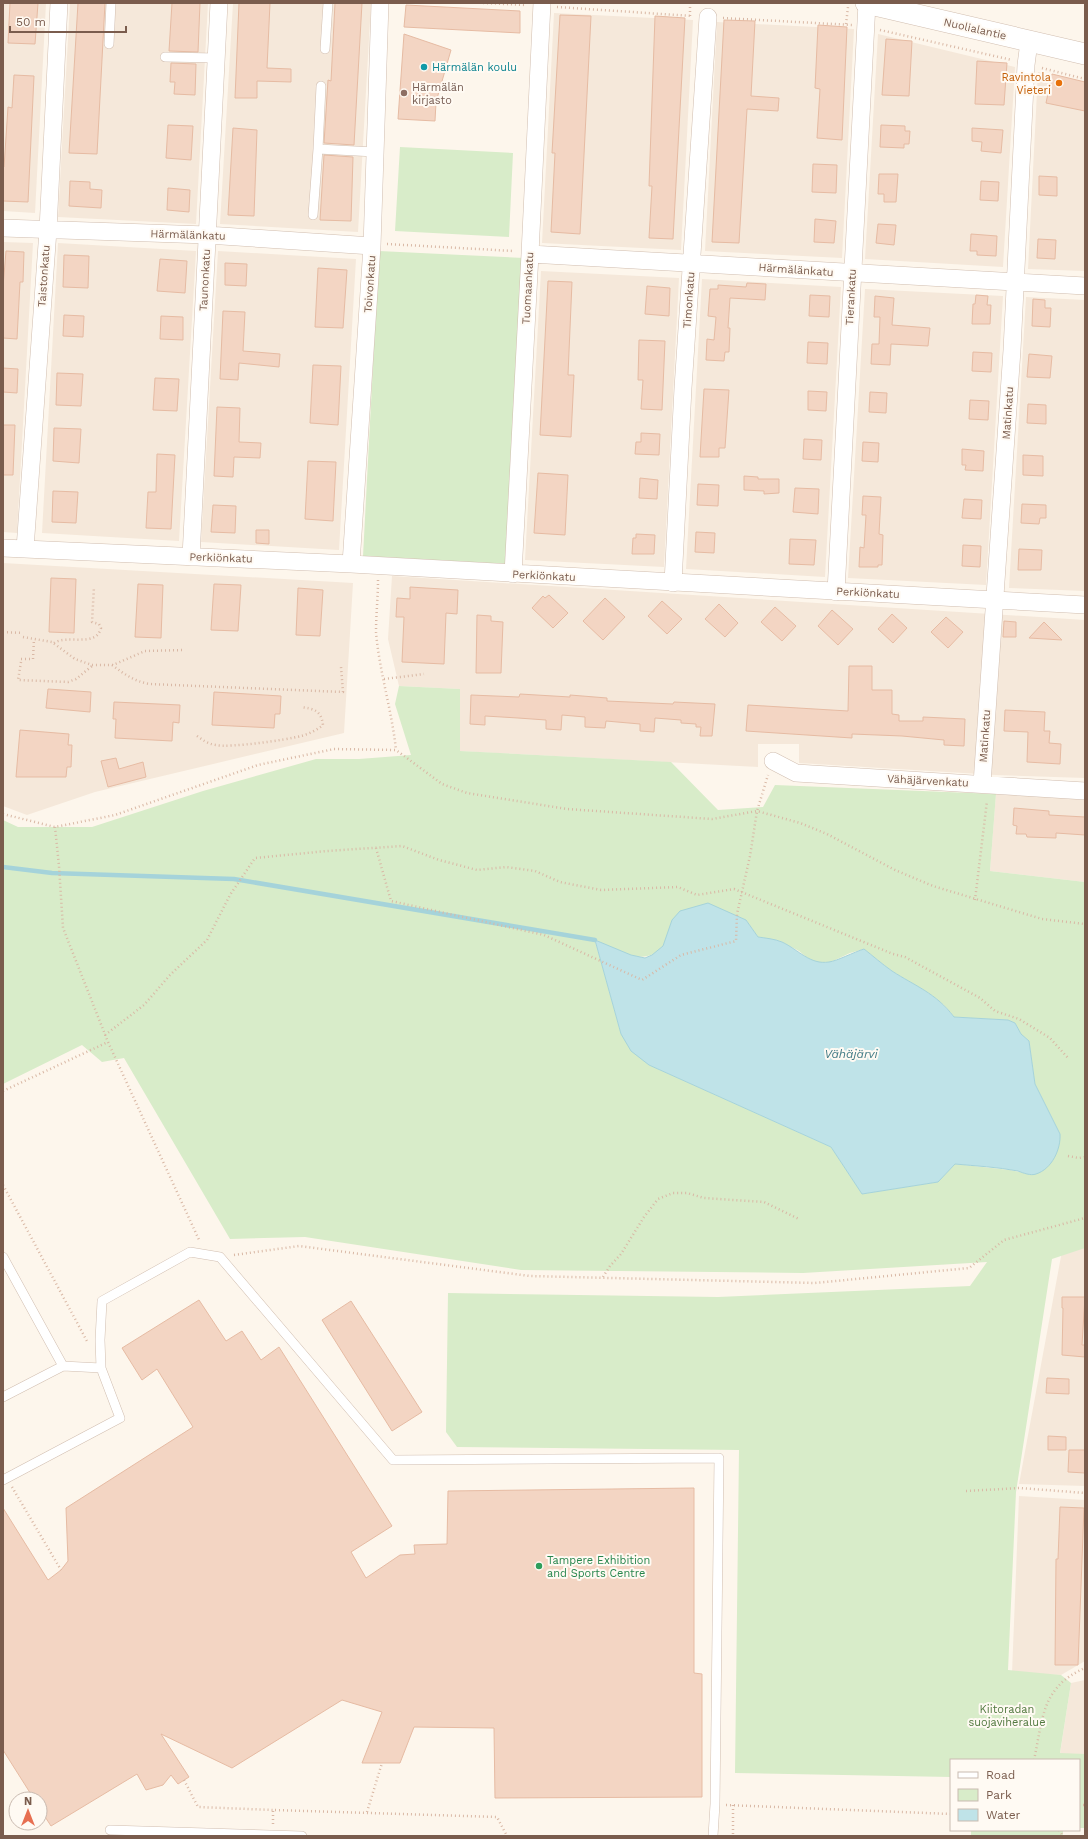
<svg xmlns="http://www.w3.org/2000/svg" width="1088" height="1839" viewBox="0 0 1088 1839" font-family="'Work Sans',sans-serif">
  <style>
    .residential { fill: #f5e8da }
    .green { fill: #d8ecc9; fill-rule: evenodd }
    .water { fill: #bfe3e8; stroke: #a5d3da }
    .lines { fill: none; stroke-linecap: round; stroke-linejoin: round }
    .stream { stroke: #a5d3da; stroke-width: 4.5 }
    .building { fill: #f3d5c3; stroke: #e6bba3 }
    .service-casing { stroke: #d1beb0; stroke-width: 10 }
    .minor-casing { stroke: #d1beb0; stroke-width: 18 }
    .tertiary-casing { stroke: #d1beb0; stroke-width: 22 }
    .path { stroke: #d9b8a5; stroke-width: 2.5; stroke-dasharray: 1 3; stroke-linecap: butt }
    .service { stroke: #fff; stroke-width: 9 }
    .minor { stroke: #fff; stroke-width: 17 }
    .tertiary { stroke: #fff; stroke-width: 21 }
    .culture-dot { fill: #0f9aa8; stroke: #fffaf3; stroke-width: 1.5 }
    .food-dot { fill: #e8710a; stroke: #fffaf3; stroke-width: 1.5 }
    .education-dot { fill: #8d6e63; stroke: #fffaf3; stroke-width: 1.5 }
    .leisure-dot { fill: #2e9e5b; stroke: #fffaf3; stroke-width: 1.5 }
    .labels { text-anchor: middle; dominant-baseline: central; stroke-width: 4; stroke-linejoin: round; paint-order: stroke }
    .street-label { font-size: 11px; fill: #7a5c4d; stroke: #fffaf3 }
    .culture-label { font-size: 11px; fill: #0d838f; stroke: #fffaf3; text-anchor: start }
    .food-label { font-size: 11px; fill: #c56008; stroke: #fffaf3; text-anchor: end }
    .education-label { font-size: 11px; fill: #785e54; stroke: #fffaf3; text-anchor: start }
    .leisure-label { font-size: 11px; fill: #27864d; stroke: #fffaf3; text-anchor: start }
    .park-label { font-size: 11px; fill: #537a41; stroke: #fffaf3 }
    .water-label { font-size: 12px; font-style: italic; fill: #437c86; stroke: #fffaf3 }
  </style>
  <rect width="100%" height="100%" fill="#fdf6ec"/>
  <path class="residential" d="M 3,3 L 46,3 L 35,213 L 3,211 Z
    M 70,3 L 208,3 L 196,224 L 58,217 Z
    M 233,3 L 371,3 L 358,232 L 220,224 Z
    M 554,13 L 693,20 L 681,250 L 542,243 Z
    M 717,22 L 854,29 L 842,258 L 705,251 Z
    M 878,34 L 1015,67 L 1003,267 L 865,259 Z
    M 1038,72 L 1085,83 L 1085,271 L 1028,269 Z
    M 3,242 L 33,243 L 17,533 L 3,532 Z
    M 58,243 L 196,251 L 179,541 L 42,533 Z
    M 218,251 L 356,259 L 339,550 L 201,542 Z
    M 541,271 L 679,278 L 664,567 L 525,560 Z
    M 702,279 L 841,287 L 825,577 L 686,569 Z
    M 865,289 L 1003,296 L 986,585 L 848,578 Z
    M 1026,297 L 1085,300 L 1085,591 L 1009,588 Z
    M 3,563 L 353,583 L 344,733 L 95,792 L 27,815 L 3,806 Z
    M 392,576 L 1085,620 L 1085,778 L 996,775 L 799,763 L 799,744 L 758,744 L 758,767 L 459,751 L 460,689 L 399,686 L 388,639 Z
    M 996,794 L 1085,799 L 1085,882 L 990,871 Z
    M 1085,1246 L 1085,1486 L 1019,1484 L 1062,1251 Z
    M 1019,1496 L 1085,1500 L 1085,1661 L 1061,1675 L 1012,1673 Z
    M 1085,1680 L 1085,1754 L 1060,1754 L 1071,1683 Z"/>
  <path class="green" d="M 400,147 L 513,153 L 509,237 L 395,231 Z
    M 379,251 L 524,258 L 508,564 L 363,556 Z
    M 399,686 L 460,689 L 460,751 L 671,762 L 718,810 L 763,807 L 775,785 L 996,794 L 990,871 L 1085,882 L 1085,1248 L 1052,1259 L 1016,1492 L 1008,1670 L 1061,1675 L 1071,1683 L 1060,1753 L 1085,1754 L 1085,1828 L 1079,1828 L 1079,1760 L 951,1760 L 951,1777 L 735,1773 L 739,1450 L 457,1447 L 446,1432 L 448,1293 L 718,1297 L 970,1286 L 987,1262 L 803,1273 L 521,1270 L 305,1237 L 230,1239 L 124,1058 L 102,1062 L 82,1045 L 3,1084 L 3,820 L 18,827 L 92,827 L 203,791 L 316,759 L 359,759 L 411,755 L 395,704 ZM 672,920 L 746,920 L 758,937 L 780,941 L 799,951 L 811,961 L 820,963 L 831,962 L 850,953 L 864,949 C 873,956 882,964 892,971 C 914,986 938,994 954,1017 L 1008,1020 L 1015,1023 L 1021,1034 L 1029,1041 L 1035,1084 L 1060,1134 L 1034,1175 L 1010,1170 L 955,1164 L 938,1182 L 862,1194 L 831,1147 L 649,1065 L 621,1034 L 595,940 C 615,949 645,969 663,946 C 668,940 669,928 672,920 Z
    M 971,1830 L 1063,1830 L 1063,1836 L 971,1836 Z"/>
  <path class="water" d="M 708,903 L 746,920 L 758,937 C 765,938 775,939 782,942 C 799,950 810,965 829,962 C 837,961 854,952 864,949 C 873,956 882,964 892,971 C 915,986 936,993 954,1017 L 1008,1020 L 1015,1023 L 1021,1034 L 1029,1041 L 1035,1084 L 1060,1134 C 1061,1149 1052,1169 1036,1174 C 1031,1176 1023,1173 1018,1171 C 997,1167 976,1166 955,1164 L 938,1182 L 862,1194 L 831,1147 L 649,1065 L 631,1051 L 621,1034 L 595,940 L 631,955 L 645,958 L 652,955 L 663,946 L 672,920 L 680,911 Z"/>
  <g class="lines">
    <path class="stream" d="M 3,867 L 52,873 L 234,879 L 595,940"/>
  </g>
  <path class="building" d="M 10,3 L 38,3 L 35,44 L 8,43 Z
    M 78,3 L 105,3 L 97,154 L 69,153 Z
    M 172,3 L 200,3 L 198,52 L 169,51 Z
    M 239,3 L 270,3 L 267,68 L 291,69 L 291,82 L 257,81 L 257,98 L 235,98 Z
    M 335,3 L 362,3 L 354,145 L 324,143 L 328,80 L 331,81 Z
    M 406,5 L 520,11 L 520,33 L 404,27 Z
    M 560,15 L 591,16 L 580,234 L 551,232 L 555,153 L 552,153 Z
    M 655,16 L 685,18 L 673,239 L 649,238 L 652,186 L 649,186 Z
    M 724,20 L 755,21 L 751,96 L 779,98 L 778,111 L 747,109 L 739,243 L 712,242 Z
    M 818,25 L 847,27 L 842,140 L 817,138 L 820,89 L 815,88 Z
    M 404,34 L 451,50 L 436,102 L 435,121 L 398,119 Z
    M 886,39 L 912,41 L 909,96 L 882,95 Z
    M 977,61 L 1007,63 L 1004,105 L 975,104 Z
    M 171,63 L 196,64 L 195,95 L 174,94 L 175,82 L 170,82 Z
    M 1052,74 L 1085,82 L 1085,111 L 1046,103 Z
    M 14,75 L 34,76 L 28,202 L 3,201 L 3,167 L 4,167 L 8,107 L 12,108 Z
    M 168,125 L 193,126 L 191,160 L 166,158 Z
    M 881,125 L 905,126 L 905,131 L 910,131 L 909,144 L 904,144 L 904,148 L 880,147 Z
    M 233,128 L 257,130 L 254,216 L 228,215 Z
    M 972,128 L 1003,130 L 1001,153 L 981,151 L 982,142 L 972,141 Z
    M 324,155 L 353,157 L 351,221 L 320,220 Z
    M 813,164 L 837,165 L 836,193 L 812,192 Z
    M 879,174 L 898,174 L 896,202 L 884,202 L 884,194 L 878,194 Z
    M 1039,176 L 1057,177 L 1057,196 L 1039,195 Z
    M 70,181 L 90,182 L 90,189 L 102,190 L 101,208 L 69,206 Z
    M 981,181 L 999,182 L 998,201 L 980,200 Z
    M 168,188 L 190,190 L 189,212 L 167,210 Z
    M 815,219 L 836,221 L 834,243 L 814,242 Z
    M 878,224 L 896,225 L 894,245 L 876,243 Z
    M 971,234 L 997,236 L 996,256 L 977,255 L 977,251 L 970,251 Z
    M 1038,239 L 1056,240 L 1055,259 L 1037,258 Z
    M 6,251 L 24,252 L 23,282 L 20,282 L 17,339 L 3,338 L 3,287 Z
    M 64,255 L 89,256 L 88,288 L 63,287 Z
    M 160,259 L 187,261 L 185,293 L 157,291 Z
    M 225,263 L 247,264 L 246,286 L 225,285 Z
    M 318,268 L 347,270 L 343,328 L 315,327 Z
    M 548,281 L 572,282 L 568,375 L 574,375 L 571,437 L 540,435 Z
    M 747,283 L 766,284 L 765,300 L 730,298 L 728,328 L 730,328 L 729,352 L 725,352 L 724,361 L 706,360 L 707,339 L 714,340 L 716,317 L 708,316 L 710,289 L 718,289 L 718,285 L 746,287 Z
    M 647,286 L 670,288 L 669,316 L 645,314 Z
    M 810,295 L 830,296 L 829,317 L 809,316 Z
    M 976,295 L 988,296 L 987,305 L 991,305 L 990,324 L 972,324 L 973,304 L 975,304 Z
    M 875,296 L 894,298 L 892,325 L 930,328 L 928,346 L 891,344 L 890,365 L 871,364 L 872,344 L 879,344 L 880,317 L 874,317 Z
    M 1033,299 L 1045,300 L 1045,308 L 1051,308 L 1050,327 L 1032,326 Z
    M 223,311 L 245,312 L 243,351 L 280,354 L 279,367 L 239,363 L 238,380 L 220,379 Z
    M 64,315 L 84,316 L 83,337 L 63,336 Z
    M 161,316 L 183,317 L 183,340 L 160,339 Z
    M 639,340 L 665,341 L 662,410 L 641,409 L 643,380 L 638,380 Z
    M 808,342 L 828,343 L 827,364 L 807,363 Z
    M 973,352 L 992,353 L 991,372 L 972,371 Z
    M 1029,354 L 1052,356 L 1050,378 L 1027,377 Z
    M 313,365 L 341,366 L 338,425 L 310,423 Z
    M 3,368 L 18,369 L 17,393 L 3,392 Z
    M 57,373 L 83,374 L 81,406 L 56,405 Z
    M 155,378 L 179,379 L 177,411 L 153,410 Z
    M 704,389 L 729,390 L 725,448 L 719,448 L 719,457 L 700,457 Z
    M 808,391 L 827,392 L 826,411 L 808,410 Z
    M 870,392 L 887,393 L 886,413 L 869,412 Z
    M 970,400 L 989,401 L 988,420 L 969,419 Z
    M 1028,404 L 1046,405 L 1046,424 L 1027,423 Z
    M 217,407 L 240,408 L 239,442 L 261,443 L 260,458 L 234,457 L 233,477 L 214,476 Z
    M 3,425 L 15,425 L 13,475 L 3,475 Z
    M 54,428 L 81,429 L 79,463 L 53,461 Z
    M 641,433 L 660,434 L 659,455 L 635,454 L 636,442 L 641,442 Z
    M 804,439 L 822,440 L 821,460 L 803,459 Z
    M 863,442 L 879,443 L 878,462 L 862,461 Z
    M 962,449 L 984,451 L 983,471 L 965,470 L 966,465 L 962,465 Z
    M 157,454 L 175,455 L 171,529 L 146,528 L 148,492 L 156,492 Z
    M 1023,455 L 1043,456 L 1043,476 L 1023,475 Z
    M 308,461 L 336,462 L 333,521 L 305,519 Z
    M 538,473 L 568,475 L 565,535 L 534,533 Z
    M 744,476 L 758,477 L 758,479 L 779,479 L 779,493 L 764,494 L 764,491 L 744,490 Z
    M 640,478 L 658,480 L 657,499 L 639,498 Z
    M 698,484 L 719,485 L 718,506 L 697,505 Z
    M 795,488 L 819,489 L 818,514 L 793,512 Z
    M 53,491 L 78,492 L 76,523 L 52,522 Z
    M 863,496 L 881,497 L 879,534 L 883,535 L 882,565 L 878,565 L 878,567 L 859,567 L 860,547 L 864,548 L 866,515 L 862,515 Z
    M 964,499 L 982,500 L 981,519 L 962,518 Z
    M 1022,504 L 1046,505 L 1046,518 L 1040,518 L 1039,524 L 1021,523 Z
    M 213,505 L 236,506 L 235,533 L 211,532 Z
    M 256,530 L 269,530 L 269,544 L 256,543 Z
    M 696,532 L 715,533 L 714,553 L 695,552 Z
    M 636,534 L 655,535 L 654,554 L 632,554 L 633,538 L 636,538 Z
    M 790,539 L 816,540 L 814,565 L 789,564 Z
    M 963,545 L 981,546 L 980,567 L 962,566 Z
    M 1019,549 L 1042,550 L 1041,570 L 1018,570 Z
    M 51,578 L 76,579 L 74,633 L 49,632 Z
    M 138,584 L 163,585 L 161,638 L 135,637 Z
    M 214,584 L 241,585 L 238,631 L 211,630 Z
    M 410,587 L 458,590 L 457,614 L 446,613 L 444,664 L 402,662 L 404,617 L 396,617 L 397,598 L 410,599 Z
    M 298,588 L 323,590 L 320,636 L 296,635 Z
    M 549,595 L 568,613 L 553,628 L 532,608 L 543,596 L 545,598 Z
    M 605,598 L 625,617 L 603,640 L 583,621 Z
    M 662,601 L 682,619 L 667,634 L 648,616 Z
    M 719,604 L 738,623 L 725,637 L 705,619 Z
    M 775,607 L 796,626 L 782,641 L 761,622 Z
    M 832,610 L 853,629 L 838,645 L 818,626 Z
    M 892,614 L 907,628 L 893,643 L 878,629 Z
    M 477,615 L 491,616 L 491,621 L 503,622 L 501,673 L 476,673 Z
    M 946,617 L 963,632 L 948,648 L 931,632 Z
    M 1004,621 L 1016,622 L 1016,637 L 1003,637 Z
    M 1044,622 L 1062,640 L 1029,638 Z
    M 849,666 L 872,666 L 872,690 L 892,690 L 892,714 L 899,715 L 899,721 L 923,721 L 923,717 L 965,719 L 964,746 L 944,745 L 944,740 L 902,736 L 852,734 L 852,738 L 746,731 L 748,705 L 848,711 Z
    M 48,689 L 91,692 L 90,712 L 46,708 Z
    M 214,692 L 281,696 L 280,714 L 275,714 L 274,728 L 212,725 Z
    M 520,694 L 570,697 L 570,695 L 607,698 L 607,701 L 673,704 L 674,702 L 715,704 L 712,736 L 700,736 L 701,727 L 696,727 L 696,724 L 681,723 L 681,720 L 655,718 L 654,732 L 640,731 L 640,724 L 606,721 L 605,728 L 585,727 L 585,717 L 562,715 L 561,730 L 546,729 L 546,720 L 518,718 L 485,716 L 485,725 L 470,724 L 471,695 L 519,697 Z
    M 114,702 L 180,705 L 179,723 L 173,722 L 172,741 L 115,738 L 116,719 L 113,719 Z
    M 1005,710 L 1045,712 L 1044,731 L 1050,731 L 1049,743 L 1061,744 L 1060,764 L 1027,762 L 1028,732 L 1004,731 Z
    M 20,730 L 69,734 L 68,745 L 72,745 L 71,767 L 67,767 L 66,777 L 16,777 Z
    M 116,758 L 119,769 L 143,762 L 146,777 L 108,787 L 101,761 Z
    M 1014,808 L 1049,811 L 1049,815 L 1085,817 L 1085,835 L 1056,833 L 1056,838 L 1027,837 L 1026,834 L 1016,834 L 1017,826 L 1013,825 Z
    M 1062,1297 L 1085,1297 L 1082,1345 L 1085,1345 L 1085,1357 L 1062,1355 L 1063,1308 L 1062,1308 Z
    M 199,1300 L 226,1341 L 242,1331 L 261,1360 L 279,1347 L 392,1526 L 351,1552 L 366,1578 L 400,1555 L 415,1554 L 414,1545 L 447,1544 L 448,1491 L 694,1488 L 694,1673 L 702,1674 L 702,1797 L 495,1798 L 494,1728 L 414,1727 L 400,1763 L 362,1763 L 382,1712 L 342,1700 L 232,1768 L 161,1734 L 189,1777 L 178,1784 L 171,1775 L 163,1785 L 146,1790 L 137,1774 L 51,1826 L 40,1809 L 40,1799 L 34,1799 L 3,1750 L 3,1508 L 48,1580 L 61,1570 L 68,1561 L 66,1508 L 193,1427 L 157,1369 L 142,1380 L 122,1348 Z
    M 351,1301 L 422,1412 L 392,1431 L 322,1320 Z
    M 1047,1378 L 1069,1379 L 1069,1394 L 1046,1393 Z
    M 1048,1436 L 1066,1437 L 1066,1450 L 1048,1450 Z
    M 1069,1450 L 1085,1450 L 1085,1473 L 1068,1472 Z
    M 1060,1507 L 1084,1508 L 1078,1665 L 1055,1665 L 1056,1559 L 1058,1559 Z"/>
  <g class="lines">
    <defs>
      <path id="service" d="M 109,44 L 111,3
        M 325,49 L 328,3
        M 165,57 L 217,58
        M 321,86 L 318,149 L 375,152
        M 313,215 L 318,149
        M 3,1257 L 63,1366 L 101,1368
        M 3,1397 L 63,1366
        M 3,1480 L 120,1418 L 101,1368 L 100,1340 L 102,1301 L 190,1252 L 220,1257 L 393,1460 L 719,1458 L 715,1804 L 713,1836
        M 110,1830 L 302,1836"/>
      <path id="minor" d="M 3,228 L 207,235 L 372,246
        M 530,254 L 1085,286
        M 3,548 L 351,564 L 1085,605
        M 25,549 L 48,230 L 59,3
        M 191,557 L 219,3
        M 351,564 L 372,246 L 380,3
        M 513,574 L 530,254 L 542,3
        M 673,583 L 683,388 L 708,17
        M 836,592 L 867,3
        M 773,761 L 796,773 L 1085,791
        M 982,784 L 1012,350 L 1026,65 L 1029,42"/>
      <path id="tertiary" d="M 866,3 L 1085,54"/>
    </defs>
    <use href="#service" class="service-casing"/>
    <use href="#minor" class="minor-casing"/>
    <use href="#tertiary" class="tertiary-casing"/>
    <path class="path" d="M 483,3 L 526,5
      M 557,7 L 692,16
      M 690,16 L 690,3
      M 723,18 L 852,25
      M 846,24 L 848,7
      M 880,30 L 1012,60
      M 1042,68 L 1085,79
      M 387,244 L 514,251
      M 378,580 C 378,597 376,615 376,632 C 379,670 392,711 396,750
      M 3,632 L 23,633
      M 23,637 L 52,642 L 75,659 L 92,665 L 113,665 L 145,651 L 184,650
      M 54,643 C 67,634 96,648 101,628 L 99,624 L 92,622 L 94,587
      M 21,659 L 33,659 L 34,639
      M 21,662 L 18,680 L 68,682 L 76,679 L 92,666
      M 112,665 C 124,674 134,681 149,684 L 343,692 L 341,667
      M 384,679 L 424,674
      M 197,736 C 203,740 208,744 216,745 C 230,748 286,740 301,736 C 309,734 317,730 323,725 C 321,710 314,709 301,707
      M 3,814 L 55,827 L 115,815 L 258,765 L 334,749 L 396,750 L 442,784 L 467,793 L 567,809 L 712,819 L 757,811 L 800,823 L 827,834 L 895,870 L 933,886 L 1042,919 L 1085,924
      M 55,827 L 59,866 L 63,928 L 108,1042 L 200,1242
      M 376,848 L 391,901 L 544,935 L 642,980 L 681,955 L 736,941 L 737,914 L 750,856 L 757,811 L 768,775
      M 975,900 L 987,801
      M 105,1035 L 144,1005 L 170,975 L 207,940 L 230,895 L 255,858 L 327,851 L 402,846 L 439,860 L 477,870 L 506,867 L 535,871 L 560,882 L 601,890 L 678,887 L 697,895 L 734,889 L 893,954 L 905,957 L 980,998 L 995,1011 L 1019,1019 L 1050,1038 L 1068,1058
      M 3,1091 L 108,1042
      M 1068,1156 L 1079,1158 L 1085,1157
      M 3,1185 L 88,1343
      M 234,1255 L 299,1246 L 530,1276 L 815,1283 L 969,1268 L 1004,1240 L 1085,1218
      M 603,1277 L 610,1266 L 621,1254 L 644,1217 L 658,1199 L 673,1193 L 687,1193 L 704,1198 L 764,1202 L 799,1219
      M 12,1487 L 61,1570
      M 966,1491 L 1020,1488 L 1085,1493
      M 1034,1760 C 1043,1719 1041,1687 1085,1668
      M 184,1780 L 198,1807 L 273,1810
      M 726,1805 L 951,1814
      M 733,1805 L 733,1836
      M 1079,1805 L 1085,1805
      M 367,1812 L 382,1763
      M 273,1824 L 273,1810 L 497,1817 L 507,1836
      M 1059,1830 L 1063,1836"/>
    <use href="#service" class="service"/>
    <use href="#minor" class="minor"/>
    <use href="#tertiary" class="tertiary"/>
  </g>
  <circle class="culture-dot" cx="424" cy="67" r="4"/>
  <circle class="food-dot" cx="1059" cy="83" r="4"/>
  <circle class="education-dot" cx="404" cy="93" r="4"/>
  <circle class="leisure-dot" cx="539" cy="1566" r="4"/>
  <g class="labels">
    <g class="street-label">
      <text transform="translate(975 29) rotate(13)">Nuolialantie</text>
      <text transform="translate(188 235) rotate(2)">Härmälänkatu</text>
      <text transform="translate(796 270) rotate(4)">Härmälänkatu</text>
      <text transform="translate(44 276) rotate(-86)">Taistonkatu</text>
      <text transform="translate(205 280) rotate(-87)">Taunonkatu</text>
      <text transform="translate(370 284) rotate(-86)">Toivonkatu</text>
      <text transform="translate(528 288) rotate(-87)">Tuomaankatu</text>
      <text transform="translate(851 297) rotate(-87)">Tierankatu</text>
      <text transform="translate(689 300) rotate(-86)">Timonkatu</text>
      <text transform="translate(1008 413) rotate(-86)">Matinkatu</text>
      <text transform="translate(221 558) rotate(2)">Perkiönkatu</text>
      <text transform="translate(544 576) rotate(3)">Perkiönkatu</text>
      <text transform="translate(868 593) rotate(3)">Perkiönkatu</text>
      <text transform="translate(985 736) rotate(-86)">Matinkatu</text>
      <text transform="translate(928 781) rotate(3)">Vähäjärvenkatu</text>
    </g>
    <g class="culture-label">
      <text x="432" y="67">Härmälän koulu</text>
    </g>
    <g class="food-label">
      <text x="1051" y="77">Ravintola<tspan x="1051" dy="13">Vieteri</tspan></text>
    </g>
    <g class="education-label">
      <text x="412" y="87">Härmälän<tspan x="412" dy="13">kirjasto</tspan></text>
    </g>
    <g class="leisure-label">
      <text x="547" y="1560">Tampere Exhibition<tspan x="547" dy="13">and Sports Centre</tspan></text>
    </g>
    <g class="park-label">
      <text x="1007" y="1709">Kiitoradan<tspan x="1007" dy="13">suojaviheralue</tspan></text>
    </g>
    <g class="water-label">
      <text x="851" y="1054">Vähäjärvi</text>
    </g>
  </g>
  <rect width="1088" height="1839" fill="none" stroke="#7a5c4d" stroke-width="8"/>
  <rect x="950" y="1759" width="130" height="72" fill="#fffaf3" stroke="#cabbb1"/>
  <rect x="958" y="1772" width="20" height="6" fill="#ffffff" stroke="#cabbb1"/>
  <text x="986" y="1779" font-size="12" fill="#7a5c4d">Road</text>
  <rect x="958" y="1789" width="20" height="12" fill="#d8ecc9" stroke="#cabbb1"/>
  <text x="986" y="1799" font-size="12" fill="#7a5c4d">Park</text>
  <rect x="958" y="1809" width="20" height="12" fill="#bfe3e8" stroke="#cabbb1"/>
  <text x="986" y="1819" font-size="12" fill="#7a5c4d">Water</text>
  <g transform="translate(28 1811)"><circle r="19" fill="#fffaf3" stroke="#cabbb1"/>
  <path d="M0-3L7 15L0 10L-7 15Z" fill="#e76f51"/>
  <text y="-6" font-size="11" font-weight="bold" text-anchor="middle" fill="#7a5c4d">N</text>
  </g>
  <path d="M10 26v6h116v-6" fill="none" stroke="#7a5c4d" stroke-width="2"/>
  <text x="16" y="26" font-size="12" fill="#7a5c4d" stroke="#fffaf3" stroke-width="3" paint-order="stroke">50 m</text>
</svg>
